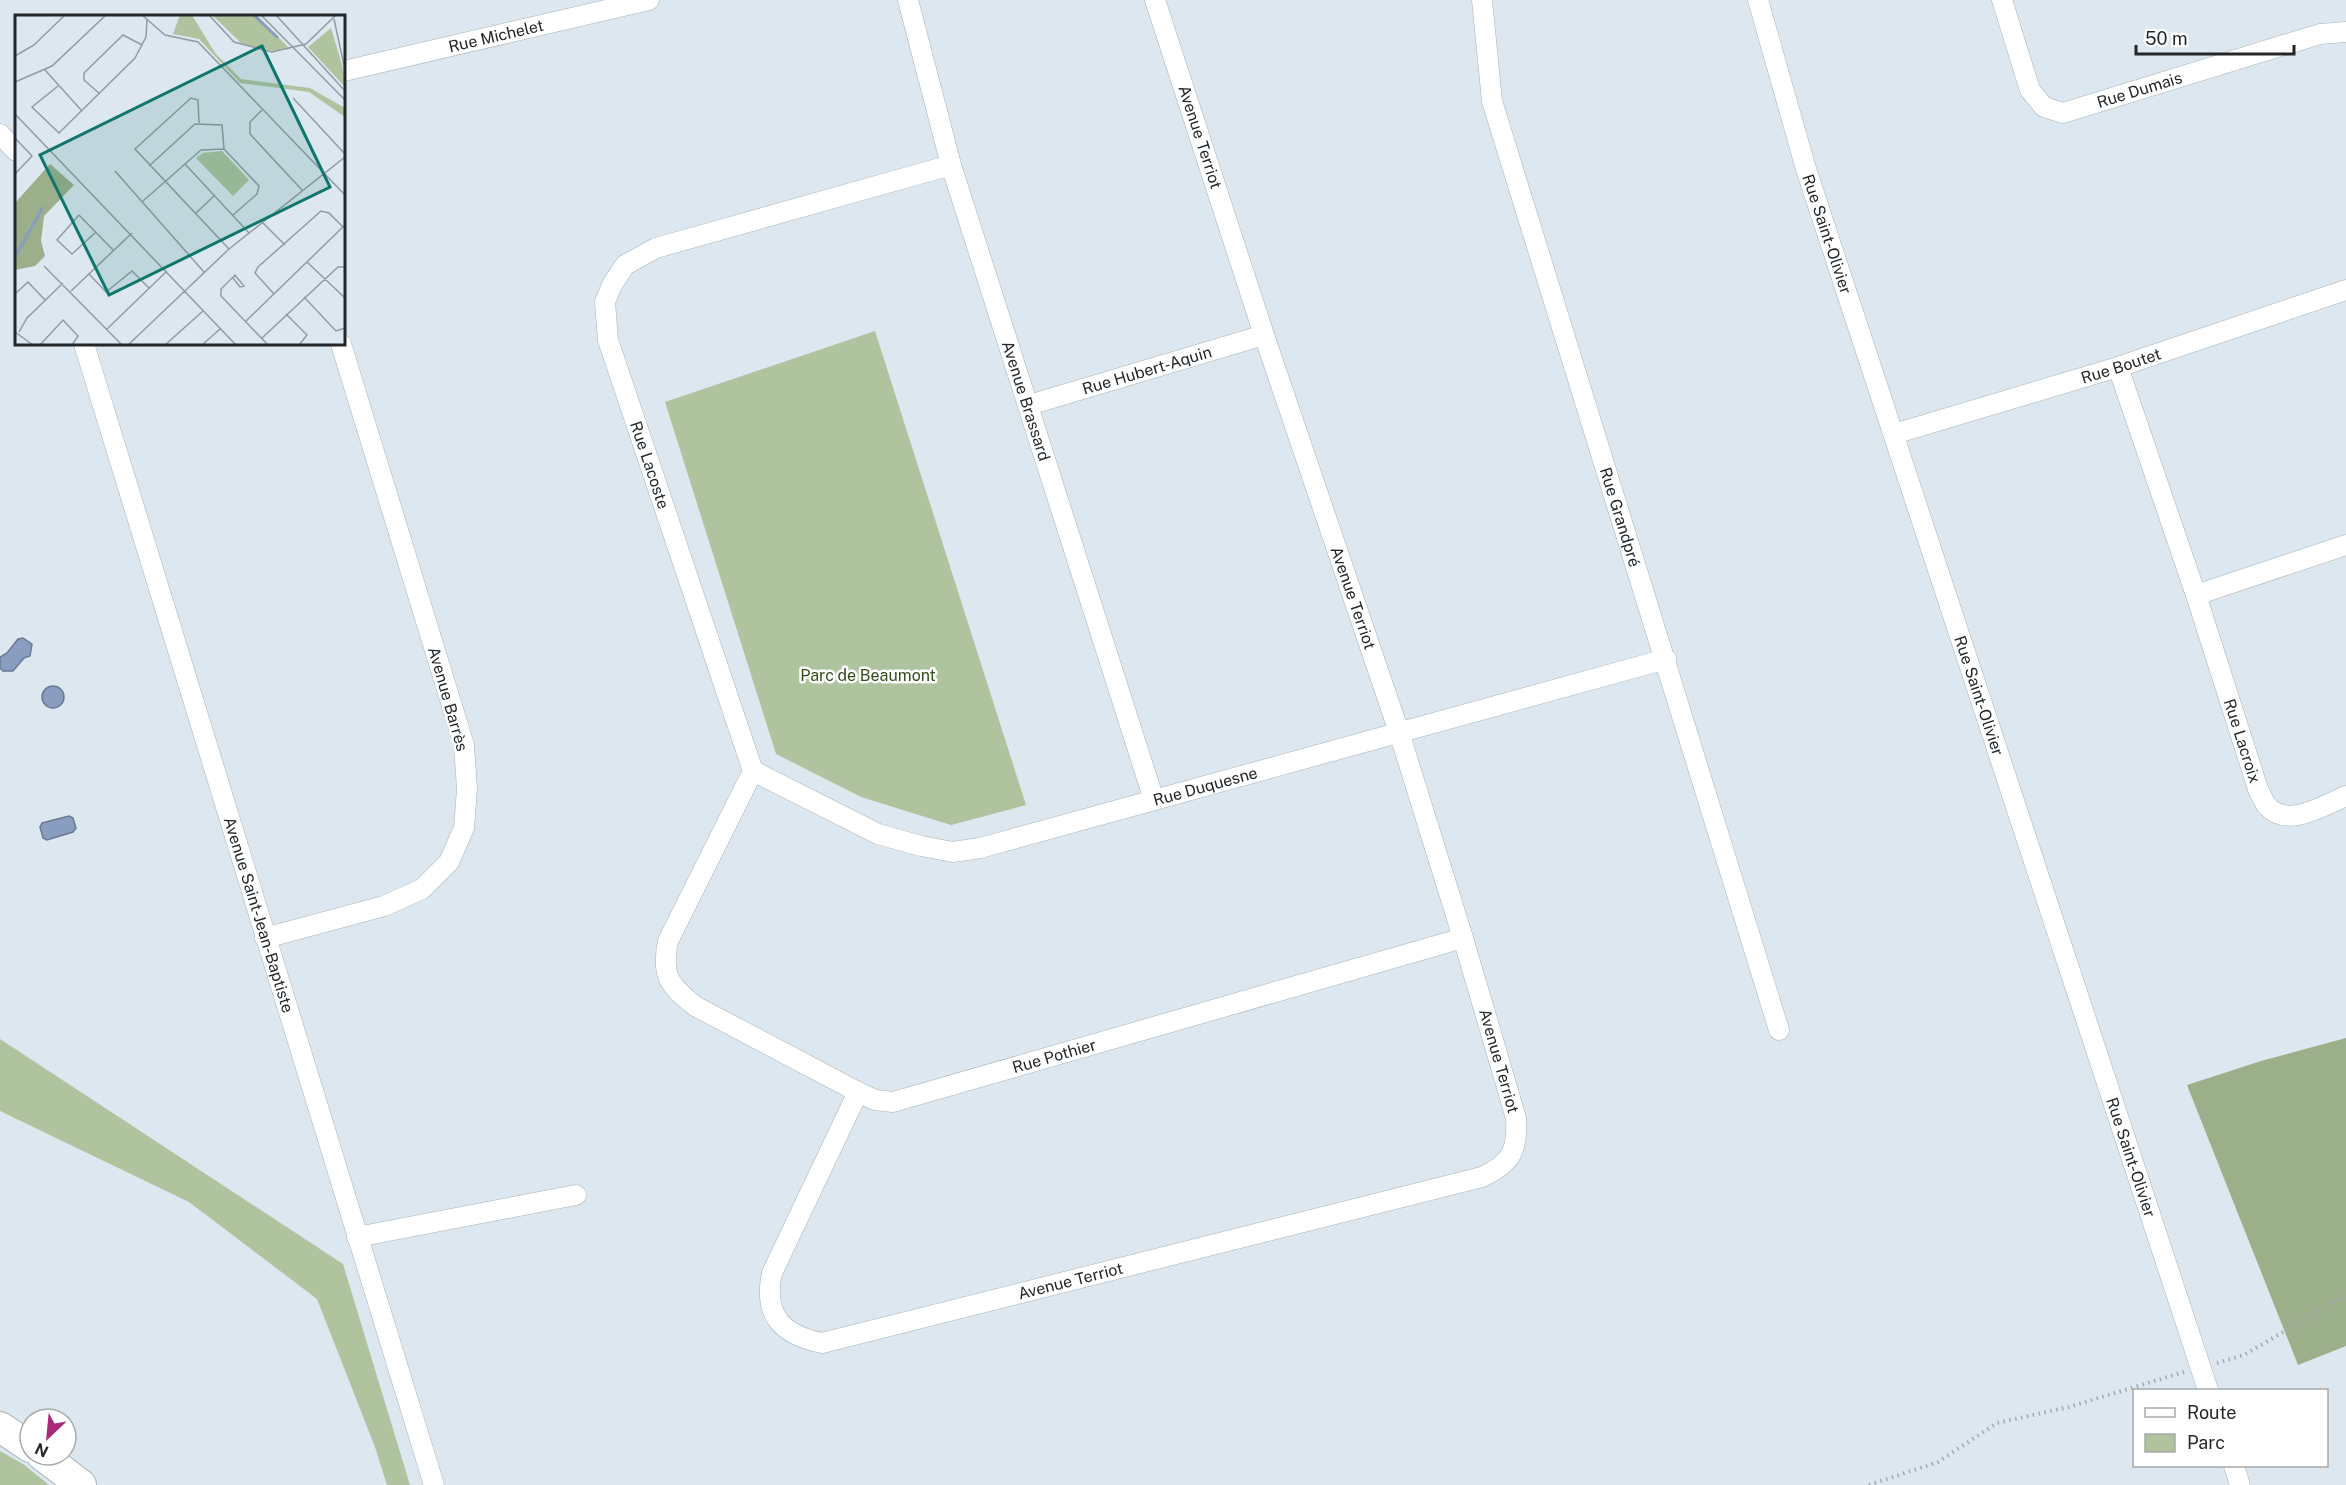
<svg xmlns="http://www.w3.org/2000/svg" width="2346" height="1485" viewBox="0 0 2346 1485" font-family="'Public Sans',sans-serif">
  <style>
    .green { fill: #aec39e }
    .forest { fill: #9aaf8a }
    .water { fill: #899dc0; stroke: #6a7a93; stroke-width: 1.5 }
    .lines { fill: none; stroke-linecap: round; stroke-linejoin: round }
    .minor-casing { stroke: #a7b1b9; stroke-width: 21 }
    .highway-casing { stroke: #a7b1b9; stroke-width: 32 }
    .path { stroke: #a2aab1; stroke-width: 4; stroke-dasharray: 1.5 4.5; stroke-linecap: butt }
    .minor { stroke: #fff; stroke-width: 20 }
    .highway { stroke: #fff; stroke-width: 30 }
    .labels { text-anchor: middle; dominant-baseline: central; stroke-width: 5; stroke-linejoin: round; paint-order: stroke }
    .street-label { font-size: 16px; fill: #23272a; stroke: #fff }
    .park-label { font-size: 16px; fill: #324c16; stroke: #fff }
    .inset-river { fill: none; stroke: #899dc0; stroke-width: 3 }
    .inset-road { fill: none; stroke: #939aa1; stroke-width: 1.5 }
    .view { fill: #0f766e; fill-opacity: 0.15; stroke: #0f766e; stroke-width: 3 }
    .inset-edge { fill: none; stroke: #23272a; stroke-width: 3 }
  </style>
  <rect width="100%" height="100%" fill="#dde7f0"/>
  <path class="green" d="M 875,331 L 1026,805 L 951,825 L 861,797 L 776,754 L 665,402 Z
    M 0,1039 L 343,1264 L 410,1485 L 387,1485 L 375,1447 L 317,1299 L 189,1202 L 0,1111 Z
    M 0,1451 L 23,1464 L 49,1485 L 0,1485 Z"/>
  <path class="forest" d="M 2346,1038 L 2346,1346 L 2298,1365 L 2187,1085 L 2261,1061 Z"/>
  <path class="water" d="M 23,638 L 32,644 L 30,656 L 24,658 L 13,671 L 3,671 L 0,668 L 0,657 L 7,653 L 18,639 Z
    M42 697a11 11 0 1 1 22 0a11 11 0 1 1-22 0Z
    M 69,816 L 73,818 L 76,828 L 73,832 L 47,840 L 43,838 L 40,827 L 42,823 Z"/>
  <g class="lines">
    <defs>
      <g id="minor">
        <path id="s1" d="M 908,0 L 951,165 L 1154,800"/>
        <path id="s2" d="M 1482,0 L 1492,101 L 1779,1030"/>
        <path id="s3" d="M 1758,0 L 1806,169 L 2208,1390"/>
        <path id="s4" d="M 2002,0 L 2030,90 L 2044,107 L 2063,113 L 2320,34 L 2346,32"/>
        <path id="s5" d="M 344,71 L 649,0"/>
        <path d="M 0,134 L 16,151"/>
        <path id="s6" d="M 951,165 L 656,248 L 625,265 L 612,285 L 605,302 L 608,340 L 753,771 L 668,941 C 661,976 669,985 695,1006 L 858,1092 L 875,1100 L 893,1102 L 1463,938"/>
        <path id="s7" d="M 84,344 L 434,1485"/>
        <path id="s8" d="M 2118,367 L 2196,595 L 2258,789 C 2261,794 2263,801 2267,806 C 2288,829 2324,805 2346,796"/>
        <path id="s9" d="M 1029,405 L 1264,335"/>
        <path id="s10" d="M 1894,434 L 2118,367 L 2346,290"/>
        <path d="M 2196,595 L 2346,545"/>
        <path id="s11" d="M 753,771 L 878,834 L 921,846 L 953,852 L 980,848 L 1666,659"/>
        <path d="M 265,938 L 384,906 L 422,889 L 449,862 L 464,828 L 467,789 L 464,745 L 341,344"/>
        <path id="s12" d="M 858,1092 L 772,1273 C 763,1315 782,1335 822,1343 L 1482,1177 C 1512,1163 1518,1150 1516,1118 L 1463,938 L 1399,732 L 1264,335 L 1155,0"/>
        <path d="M 357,1237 L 576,1195"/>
        <path d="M 2234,1466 L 2240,1485"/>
      </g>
      <path id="highway" d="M 0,1427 L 30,1447
        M 42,1455 L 81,1485"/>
    </defs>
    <use href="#minor" class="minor-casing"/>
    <use href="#highway" class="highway-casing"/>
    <path class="path" d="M 2217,1363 L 2244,1355 L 2346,1295
      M 1869,1485 L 1938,1462 L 1997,1423 L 2069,1407 L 2184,1372"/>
    <use href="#minor" class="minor"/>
    <use href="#highway" class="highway"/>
  </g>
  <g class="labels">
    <g class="street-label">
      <text stroke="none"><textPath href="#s5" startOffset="156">Rue Michelet</textPath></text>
      <text stroke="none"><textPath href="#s4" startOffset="216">Rue Dumais</textPath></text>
      <text transform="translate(1200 137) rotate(72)">Avenue Terriot</text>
      <text stroke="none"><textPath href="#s3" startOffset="244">Rue Saint-Olivier</textPath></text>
      <text stroke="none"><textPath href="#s10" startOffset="237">Rue Boutet</textPath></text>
      <text stroke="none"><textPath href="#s9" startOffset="123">Rue Hubert-Aquin</textPath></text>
      <text stroke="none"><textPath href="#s1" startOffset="418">Avenue Brassard</textPath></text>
      <text stroke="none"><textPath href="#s6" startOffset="554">Rue Lacoste</textPath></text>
      <text stroke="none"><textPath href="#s2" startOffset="537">Rue Grandpré</textPath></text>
      <text transform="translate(1353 598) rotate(71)">Avenue Terriot</text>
      <text stroke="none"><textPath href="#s3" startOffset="730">Rue Saint-Olivier</textPath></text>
      <text transform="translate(448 699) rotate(74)">Avenue Barrès</text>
      <text stroke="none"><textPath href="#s8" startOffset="394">Rue Lacroix</textPath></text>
      <text stroke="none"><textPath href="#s11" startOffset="478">Rue Duquesne</textPath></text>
      <text stroke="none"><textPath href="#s7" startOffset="597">Avenue Saint-Jean-Baptiste</textPath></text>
      <text stroke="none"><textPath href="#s6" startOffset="1532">Rue Pothier</textPath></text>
      <text transform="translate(1499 1061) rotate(74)">Avenue Terriot</text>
      <text stroke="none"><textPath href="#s3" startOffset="1216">Rue Saint-Olivier</textPath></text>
      <text stroke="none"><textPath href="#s12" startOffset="556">Avenue Terriot</textPath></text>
    </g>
    <g class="park-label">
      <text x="868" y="675">Parc de Beaumont</text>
    </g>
  </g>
  <g transform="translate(15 15)">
    <rect width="330" height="330" fill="#dde7f0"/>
    <path d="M 165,0 L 177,0 L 200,38 L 226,64 L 295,73 L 330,93 L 330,102 L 294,77 L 225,68 L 184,24 L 158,19 ZM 197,0 L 241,0 L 275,34 L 258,36 L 227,29 ZM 316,13 L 330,60 L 330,72 L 293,32 ZM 207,136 L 234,165 L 218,181 L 181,143 L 188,138 Z" fill="#aec39e"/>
    <path d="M 35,149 L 59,170 L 29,201 L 26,226 L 30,241 L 20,251 L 0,255 L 0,188 Z" fill="#9aaf8a"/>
    <path class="inset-river" d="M 239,0 L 263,23M 0,242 L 28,192"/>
    <path class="inset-road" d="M 127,0 L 150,20 L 183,27 L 330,180M 194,0 L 219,27 L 257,37 L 291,29 L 321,0M 246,0 L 330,85M 261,0 L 330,76M 319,4 L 330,55M 0,41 L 19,30 L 50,0M 30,55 L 67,96M 0,67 L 37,51 L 91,0M 43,71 L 17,92 L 44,118 L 120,43 L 131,22 L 132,4M 85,79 L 69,65 L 69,58 L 108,20 L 127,30M 278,83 L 330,139M 247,95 L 235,107 L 235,119 L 287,175M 0,99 L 221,330M 184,108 L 183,85 L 176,83 L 120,134 L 214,234M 0,123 L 17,141 L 0,159M 170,149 L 234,218M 134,151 L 180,109 L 207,110 L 209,134 L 244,171 L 242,179 L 218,200M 100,156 L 189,257M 128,186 L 186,135 L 209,134M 181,198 L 199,181M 248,208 L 270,230M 81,217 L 57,239 L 42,225 L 64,200 L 98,235M 292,247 L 330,283M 29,251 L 107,330M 74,259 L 91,277 L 117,256 L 134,273M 218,263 L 225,272 L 229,271 L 220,260 L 206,274 L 206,281 L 253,330M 56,276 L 117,218M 0,279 L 13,267 L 30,285M 259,279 L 240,258 L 243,252 L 306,196 L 314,198 L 328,212M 289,282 L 321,316 L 330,313M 271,299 L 292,320 L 284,330M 231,306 L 330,210M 92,314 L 152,256M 0,317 L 18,330M 4,317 L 12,303 L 48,268M 247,323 L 323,252 L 330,252M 25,330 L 48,305 L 63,321 L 57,330M 113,330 L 214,234 L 330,142M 150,330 L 188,296M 187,330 L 205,314"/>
    <path class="view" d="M 247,31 L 315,172 L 94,280 L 25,140 Z"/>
    <rect width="330" height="330" class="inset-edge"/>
  </g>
  <rect x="2133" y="1389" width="195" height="78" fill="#ffffff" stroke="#a7a9aa" stroke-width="1.5"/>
  <rect x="2145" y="1408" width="30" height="9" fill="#ffffff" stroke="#a7a9aa" stroke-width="1.5"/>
  <text x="2187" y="1419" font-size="18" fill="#23272a">Route</text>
  <rect x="2145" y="1434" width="30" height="18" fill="#aec39e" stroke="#a7a9aa" stroke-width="1.5"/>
  <text x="2187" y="1449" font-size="18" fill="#23272a">Parc</text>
  <g transform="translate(48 1437) rotate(206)"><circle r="28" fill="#ffffff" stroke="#a7a9aa" stroke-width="1.5"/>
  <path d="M0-4.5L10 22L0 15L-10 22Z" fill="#a82978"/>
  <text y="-9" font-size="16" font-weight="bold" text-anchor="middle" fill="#23272a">N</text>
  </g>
  <path d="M2136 45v9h158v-9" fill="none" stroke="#23272a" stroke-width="3"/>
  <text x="2145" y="45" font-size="18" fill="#23272a" stroke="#ffffff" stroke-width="4.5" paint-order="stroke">50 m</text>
</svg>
